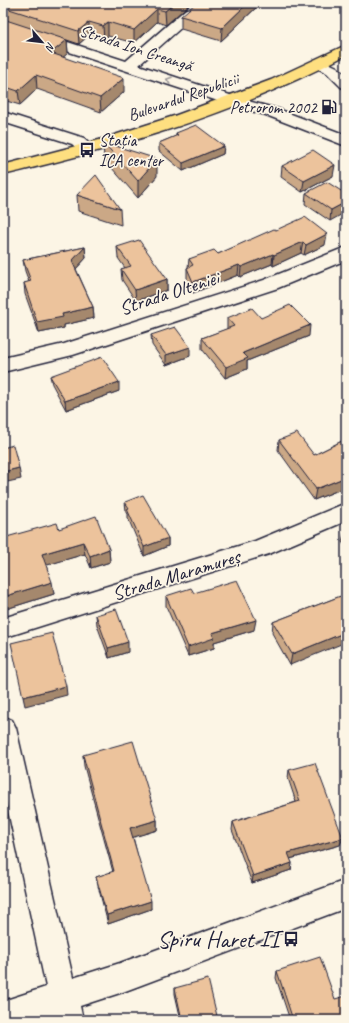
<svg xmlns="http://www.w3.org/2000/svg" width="349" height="1023" viewBox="0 0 349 1023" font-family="Caveat,sans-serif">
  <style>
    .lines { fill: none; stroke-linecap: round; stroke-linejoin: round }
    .minor-casing { stroke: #22223b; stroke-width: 3 }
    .major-casing { stroke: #22223b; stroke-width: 3 }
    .minor { fill: #fcf5e5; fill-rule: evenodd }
    .major { fill: #fedf80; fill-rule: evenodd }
    .wall { fill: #cba886; stroke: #22223b }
    .shaded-wall { fill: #a5886d; stroke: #22223b }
    .building { fill: #ecc39c; stroke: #22223b }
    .oneway { stroke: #9a9698 }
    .labels { text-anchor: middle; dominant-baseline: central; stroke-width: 3.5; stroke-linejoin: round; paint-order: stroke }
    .far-street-label { font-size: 17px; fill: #22223b; stroke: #fcf5e5 }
    .far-poi-label { font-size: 17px; fill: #22223b; stroke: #fcf5e5; text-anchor: end }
    .street-label { font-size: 20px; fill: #22223b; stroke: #fcf5e5 }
    .near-poi-label { font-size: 24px; fill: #22223b; stroke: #fcf5e5; text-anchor: end }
  </style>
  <rect width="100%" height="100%" fill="#fcf5e5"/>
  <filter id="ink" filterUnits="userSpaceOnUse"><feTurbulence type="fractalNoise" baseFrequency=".025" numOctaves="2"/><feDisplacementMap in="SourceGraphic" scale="8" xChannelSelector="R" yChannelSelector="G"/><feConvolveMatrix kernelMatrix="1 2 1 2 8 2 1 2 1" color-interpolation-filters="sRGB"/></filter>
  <g filter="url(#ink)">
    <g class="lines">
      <defs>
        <path id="minor" d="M 193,3 L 209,3 L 139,65 L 248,101 L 278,109 L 346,135 L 346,146 L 266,115 L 236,107 L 3,30 L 3,21 L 126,61 Z
          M 320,59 L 337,67 L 346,75 L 346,89 L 341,87 L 327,73 L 315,67 L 312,64 L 315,61 Z
          M 3,112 L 84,138 L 95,148 L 93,151 C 84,154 79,150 72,144 L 3,122 Z
          M 346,247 L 346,260 L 278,288 L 73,355 L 3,372 L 3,358 L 64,344 L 264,280 Z
          M 346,503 L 346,521 L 269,554 L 3,638 L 3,618 L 255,541 Z
          M 3,716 L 12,720 L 16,728 L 73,978 L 120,963 L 346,880 L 346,908 L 120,993 L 80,1006 L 83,1020 L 53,1020 L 52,1015 L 36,1020 L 3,1020 L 3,1001 L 46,987 L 3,787 Z"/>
        <path id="major" d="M 346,45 L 346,55 C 239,113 120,147 3,175 L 3,165 L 99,140 L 174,116 L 271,80 Z"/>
      </defs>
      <use href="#minor" class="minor-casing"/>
      <use href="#major" class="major-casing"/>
      <use href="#minor" class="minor"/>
      <use href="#major" class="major"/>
    </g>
    <path class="wall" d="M 3,3 L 191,3 L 166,25 L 157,22 L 134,43 L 108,36 L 104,40 L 89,35 L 79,44 L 67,40 L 68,53 L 63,57 L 124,92 L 101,112 L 37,89 L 20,105 L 3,100 Z
      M 261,3 L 221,41 L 181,29 L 181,16 Z
      M 176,133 L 224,146 L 223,154 L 183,171 L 159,151 L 159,143 L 176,136 Z
      M 103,142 L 157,176 L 138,198 L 104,159 Z
      M 282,166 L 333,176 L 302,192 L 281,177 Z
      M 306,193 L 346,194 L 330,221 L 305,204 Z
      M 77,195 L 120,209 L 121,225 L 78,211 Z
      M 276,230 L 325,245 L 304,255 L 301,253 L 273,266 L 272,264 L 240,277 L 238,275 L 193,293 L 187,278 L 187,268 L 188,267 L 189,259 L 218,254 Z
      M 85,247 L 86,258 L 76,269 L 93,307 L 94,318 L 64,325 L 64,328 L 39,333 L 25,294 L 24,283 L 29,282 L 25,271 L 23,260 Z
      M 117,247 L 167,279 L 167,290 L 136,301 L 122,280 L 121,269 L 125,268 L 118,258 Z
      M 227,318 L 261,318 L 309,336 L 247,361 L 247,369 L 225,378 L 202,349 L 202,338 L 227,329 Z
      M 151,335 L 190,356 L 166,365 L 152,345 Z
      M 50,376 L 119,391 L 66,410 L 52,384 Z
      M 346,439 L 346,487 L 314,500 L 278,450 L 279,440 L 314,455 Z
      M 125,502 L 168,538 L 168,546 L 144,556 L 128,518 L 128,514 L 126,511 Z
      M 59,529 L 109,549 L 110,562 L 91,568 L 85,554 L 46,565 L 54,594 L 6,609 L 3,600 L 3,538 Z
      M 345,530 L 346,530 L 346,547 L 342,542 Z
      M 194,593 L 254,630 L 214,642 L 214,648 L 188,656 L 166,606 L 166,596 Z
      M 346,594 L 290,665 L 272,633 L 273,622 Z
      M 96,615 L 128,652 L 109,658 L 97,625 Z
      M 83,755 L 157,820 L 157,830 L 133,837 L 151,909 L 108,924 L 98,886 L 96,877 L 113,872 L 84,766 Z
      M 289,770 L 340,845 L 290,859 L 292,863 L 291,870 L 252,883 L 232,830 L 233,822 L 296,802 L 288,778 Z
      M 277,971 L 335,999 L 346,1020 L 290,1020 L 276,978 Z
      M 175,988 L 218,1020 L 181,1020 L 175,994 Z"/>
    <path class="shaded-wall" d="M 175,3 L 191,3 L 166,25 L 165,11 Z
      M 248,3 L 261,3 L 221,41 L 222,28 Z
      M 157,9 L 157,22 L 134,43 L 134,30 Z
      M 89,22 L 89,35 L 79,44 L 78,31 Z
      M 108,22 L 108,36 L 104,40 L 103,26 Z
      M 67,40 L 68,53 L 52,67 L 51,53 Z
      M 36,75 L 37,89 L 20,105 L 18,91 Z
      M 124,78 L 124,92 L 101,112 L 100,98 Z
      M 224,146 L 223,154 L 183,171 L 183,163 Z
      M 157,159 L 157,176 L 138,198 L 138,181 Z
      M 335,165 L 333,176 L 302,192 L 304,181 Z
      M 346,202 L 346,212 L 330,221 L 331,210 Z
      M 327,234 L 325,245 L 304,255 L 306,245 Z
      M 303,242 L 301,253 L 273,266 L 274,255 Z
      M 85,247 L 86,258 L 73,272 L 72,261 Z
      M 273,254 L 272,264 L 240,277 L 241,267 Z
      M 239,265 L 238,275 L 193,293 L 193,282 Z
      M 167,279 L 167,290 L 136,301 L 135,290 Z
      M 93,307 L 94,318 L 64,325 L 64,328 L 39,333 L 37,322 L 62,314 Z
      M 310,325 L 309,336 L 247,361 L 247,369 L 225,378 L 226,367 L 243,353 Z
      M 190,347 L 190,356 L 166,365 L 166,355 Z
      M 119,382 L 119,391 L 66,410 L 65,401 Z
      M 19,468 L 21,479 L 3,483 L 3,472 Z
      M 346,477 L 346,487 L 314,500 L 316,489 Z
      M 168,538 L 168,546 L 144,556 L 144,547 Z
      M 83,542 L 85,554 L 44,566 L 42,554 Z
      M 109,549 L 110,562 L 91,568 L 90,556 Z
      M 52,582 L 54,594 L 6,609 L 3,597 Z
      M 256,620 L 254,630 L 214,642 L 214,648 L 188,656 L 188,647 L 212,633 Z
      M 346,632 L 346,642 L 290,665 L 292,654 Z
      M 128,642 L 128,652 L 109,658 L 108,648 Z
      M 66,686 L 67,695 L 25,706 L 23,697 Z
      M 157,820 L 157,830 L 131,838 L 130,828 Z
      M 343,838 L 340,845 L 286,860 L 288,853 Z
      M 292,863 L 291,870 L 252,883 L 253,876 Z
      M 151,901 L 151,909 L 108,924 L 107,915 Z"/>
    <path class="building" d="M 3,3 L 175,3 L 165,11 L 157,9 L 134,30 L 108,22 L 103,26 L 89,22 L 78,31 L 3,7 Z
      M 196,3 L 248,3 L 222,28 L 181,16 Z
      M 3,19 L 67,40 L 51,53 L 124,78 L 100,98 L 36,75 L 18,91 L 3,86 Z
      M 196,125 L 224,146 L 183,163 L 159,143 L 178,135 L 176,133 Z
      M 103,142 L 157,159 L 138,181 Z
      M 313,150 L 335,165 L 304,181 L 282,166 Z
      M 96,175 L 120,209 L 77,195 Z
      M 327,182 L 346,194 L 346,202 L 331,210 L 306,193 Z
      M 305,217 L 327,234 L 306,245 L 303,242 L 274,255 L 273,254 L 241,267 L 239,265 L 193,282 L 187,268 L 193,265 L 189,259 L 214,250 L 218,254 L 274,229 L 276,230 Z
      M 139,240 L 167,279 L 135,290 L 121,269 L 131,266 L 117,247 Z
      M 85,247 L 72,261 L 93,307 L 62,314 L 63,317 L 37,322 L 24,283 L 31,281 L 23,260 Z
      M 290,305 L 310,325 L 243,353 L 248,358 L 226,367 L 202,338 L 234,326 L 227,318 L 252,308 L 261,318 Z
      M 175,327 L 190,347 L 166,355 L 151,335 Z
      M 102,357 L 119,382 L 65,401 L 50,376 Z
      M 297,433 L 314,455 L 346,439 L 346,477 L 316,489 L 279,440 Z
      M 13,445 L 19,468 L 3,472 L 3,448 Z
      M 143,495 L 168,538 L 144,547 L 127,509 L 129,508 L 125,502 Z
      M 96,516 L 109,549 L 90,556 L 83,542 L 42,554 L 52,582 L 3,597 L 3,538 L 57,523 L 59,529 Z
      M 237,580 L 256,620 L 212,633 L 214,638 L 188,647 L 166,596 L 191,588 L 194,593 Z
      M 346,594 L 346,632 L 292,654 L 273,622 Z
      M 116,609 L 128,642 L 108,648 L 96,615 Z
      M 52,633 L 66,686 L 23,697 L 11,643 Z
      M 133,741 L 157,820 L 130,828 L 151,901 L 107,915 L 96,877 L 114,871 L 83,755 Z
      M 315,763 L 343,838 L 288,853 L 292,863 L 253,876 L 233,822 L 300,801 L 289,770 Z
      M 320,957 L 335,999 L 346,996 L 346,1020 L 293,1020 L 277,971 Z
      M 208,979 L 218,1020 L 182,1020 L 175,988 Z"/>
    <defs><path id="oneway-chevron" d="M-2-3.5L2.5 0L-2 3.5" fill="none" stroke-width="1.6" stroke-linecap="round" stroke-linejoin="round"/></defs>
    <use class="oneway" href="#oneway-chevron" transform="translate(169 80) rotate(-161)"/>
  </g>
  <defs>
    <symbol id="fuel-bare" viewBox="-9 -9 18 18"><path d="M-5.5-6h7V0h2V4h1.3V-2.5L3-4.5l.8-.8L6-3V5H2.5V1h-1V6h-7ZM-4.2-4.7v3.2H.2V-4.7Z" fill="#22223b" stroke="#fcf5e5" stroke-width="2.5" paint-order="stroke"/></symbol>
    <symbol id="bus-bare" viewBox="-9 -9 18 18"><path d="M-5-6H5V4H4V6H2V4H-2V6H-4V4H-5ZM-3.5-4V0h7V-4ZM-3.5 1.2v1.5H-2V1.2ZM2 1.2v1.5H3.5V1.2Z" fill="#22223b" stroke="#fcf5e5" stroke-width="2.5" paint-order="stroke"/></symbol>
  </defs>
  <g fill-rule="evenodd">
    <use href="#fuel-bare" x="318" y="96" width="22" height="22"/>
    <use href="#bus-bare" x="76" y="139" width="22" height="22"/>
    <use href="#bus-bare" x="280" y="928" width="22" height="22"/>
  </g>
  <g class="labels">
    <g class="far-street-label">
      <text transform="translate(136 48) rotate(18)">Strada Ion Creangă</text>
      <text transform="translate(183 97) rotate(-19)">Bulevardul Republicii</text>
    </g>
    <g class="far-poi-label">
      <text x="317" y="107">Petrorom 2002</text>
      <text x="99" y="140" text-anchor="start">Stația<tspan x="99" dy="20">ICA center</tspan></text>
    </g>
    <g class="street-label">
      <text transform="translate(169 293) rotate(-18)">Strada Olteniei</text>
      <text transform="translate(176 575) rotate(-17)">Strada Maramureș</text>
    </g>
    <g class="near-poi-label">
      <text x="279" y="939">Spiru Haret II</text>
    </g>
  </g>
  <rect width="349" height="1023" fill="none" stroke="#fcf5e5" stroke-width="16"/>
  <rect x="8" y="8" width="333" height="1007" fill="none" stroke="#22223b" stroke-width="1.5" filter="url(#ink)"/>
  <g transform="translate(42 42) rotate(118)" stroke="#fcf5e5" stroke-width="3" paint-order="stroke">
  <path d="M0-3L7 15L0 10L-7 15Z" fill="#22223b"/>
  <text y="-6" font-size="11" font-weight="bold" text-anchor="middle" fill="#22223b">N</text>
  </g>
</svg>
